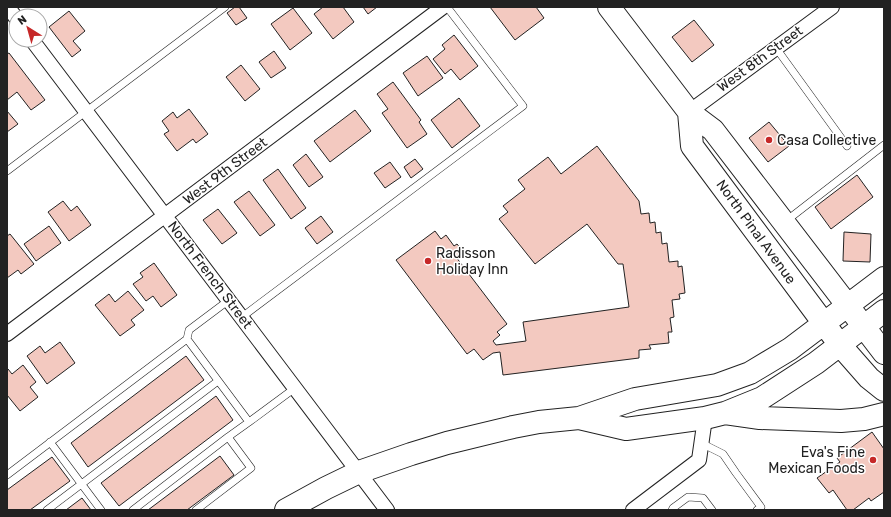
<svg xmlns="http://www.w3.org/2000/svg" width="891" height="517" viewBox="0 0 891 517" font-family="Rubik,sans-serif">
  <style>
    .building { fill: #f3c9c0; stroke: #222 }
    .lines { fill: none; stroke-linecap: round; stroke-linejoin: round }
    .service-casing { stroke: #222; stroke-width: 8 }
    .minor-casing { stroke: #222; stroke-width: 16 }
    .primary-casing { stroke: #222; stroke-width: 24 }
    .service { stroke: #fff; stroke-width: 7 }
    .minor { stroke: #fff; stroke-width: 14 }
    .primary { stroke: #fff; stroke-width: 22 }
    .poi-dot { fill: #c62828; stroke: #fff; stroke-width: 1.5 }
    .labels { text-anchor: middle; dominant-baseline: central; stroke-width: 3; stroke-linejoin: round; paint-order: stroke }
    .street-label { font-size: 14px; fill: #222; stroke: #fff }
    .poi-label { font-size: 14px; fill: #222; stroke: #fff; text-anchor: start }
  </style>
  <rect width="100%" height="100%" fill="#fff"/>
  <path class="building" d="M 235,7 L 239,7 L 247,18 L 236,25 L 227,13 Z
    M 323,7 L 343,7 L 354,22 L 333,39 L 314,14 Z
    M 363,7 L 377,7 L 368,14 Z
    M 490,7 L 536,7 L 544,18 L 515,40 Z
    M 293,8 L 312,33 L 290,50 L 271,24 Z
    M 69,11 L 85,31 L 73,41 L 81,50 L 72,57 L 49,27 Z
    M 694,20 L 714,45 L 692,62 L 672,37 Z
    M 454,35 L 478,66 L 460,80 L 451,69 L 445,74 L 433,59 L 445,49 L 442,45 Z
    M 274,51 L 286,68 L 271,78 L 259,62 Z
    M 9,53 L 45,100 L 31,110 L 17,92 L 7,100 L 7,54 Z
    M 427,56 L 443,78 L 418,96 L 403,73 Z
    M 241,65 L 260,89 L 245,101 L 226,77 Z
    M 393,82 L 421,120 L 419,122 L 427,134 L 407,148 L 382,113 L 388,109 L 377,94 Z
    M 459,98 L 480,126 L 452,148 L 431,120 Z
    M 189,109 L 208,134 L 196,143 L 193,139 L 177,151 L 164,134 L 169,131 L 162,121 L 173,112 L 177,118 Z
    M 355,110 L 371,131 L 330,162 L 314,141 Z
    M 7,111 L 18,124 L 7,132 Z
    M 769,122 L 789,146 L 768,162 L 749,138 Z
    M 597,146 L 639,201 L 641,214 L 649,213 L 650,223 L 655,222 L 656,233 L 661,232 L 662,244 L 667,243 L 669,262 L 678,261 L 678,267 L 682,266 L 685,293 L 679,294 L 680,299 L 672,300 L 674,317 L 670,318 L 672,332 L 668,332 L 669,343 L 649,345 L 651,349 L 639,350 L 639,358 L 503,375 L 500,352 L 493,353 L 483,360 L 474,349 L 467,354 L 396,260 L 435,231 L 441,239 L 446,235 L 454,246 L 457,244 L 463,251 L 456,257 L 507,324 L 497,332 L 500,335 L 493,341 L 496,345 L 526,341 L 523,322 L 629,307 L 623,264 L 618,264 L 587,224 L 535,264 L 499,219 L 508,212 L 503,206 L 525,189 L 518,180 L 548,157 L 561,174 Z
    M 306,154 L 323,177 L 309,187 L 293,165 Z
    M 415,159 L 423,169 L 411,178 L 404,167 Z
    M 390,162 L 401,177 L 385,188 L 374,173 Z
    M 278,169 L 306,208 L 291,219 L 263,180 Z
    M 857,175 L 873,197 L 831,229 L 815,207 Z
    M 249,191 L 275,225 L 260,236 L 234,202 Z
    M 63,201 L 71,211 L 77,206 L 91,225 L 69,241 L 48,212 Z
    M 218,209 L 237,233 L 222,244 L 203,220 Z
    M 321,216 L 333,232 L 317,244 L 305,228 Z
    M 49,226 L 61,243 L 36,261 L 24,244 Z
    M 844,232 L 871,234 L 870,262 L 843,261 Z
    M 10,234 L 34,264 L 21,274 L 18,270 L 7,278 L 7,236 Z
    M 154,263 L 177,295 L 161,307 L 153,296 L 146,301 L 133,284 L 143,277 L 140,273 Z
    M 128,291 L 144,310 L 131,320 L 135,325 L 120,336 L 95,305 L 109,294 L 115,302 Z
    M 60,342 L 75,363 L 47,384 L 27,356 L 40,346 L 45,353 Z
    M 186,356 L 204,380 L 88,467 L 71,443 Z
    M 23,365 L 36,382 L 30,387 L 38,397 L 20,411 L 7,395 L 7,370 L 8,369 L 12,374 Z
    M 216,396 L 233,420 L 119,506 L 101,483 Z
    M 872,432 L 884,449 L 884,492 L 871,501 L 869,498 L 853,510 L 847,510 L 833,490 L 829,493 L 817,478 L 840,462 L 837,458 Z
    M 220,456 L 234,475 L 187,510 L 148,510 Z
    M 52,457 L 70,481 L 30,510 L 7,510 L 7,490 Z
    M 82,498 L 91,510 L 66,510 Z"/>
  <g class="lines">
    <defs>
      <path id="service" d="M 776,48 L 847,146
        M 7,171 L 225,7
        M 786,221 L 884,145
        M 229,300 L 189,330 L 187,339 L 249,422 L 295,388
        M 242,317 L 523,106 L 447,7
        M 50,442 L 101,510
        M 701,443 L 723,454 L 736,473 L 761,507 L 757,510
        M 7,475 L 187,339
        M 47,510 L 218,381
        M 133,510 L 228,437
        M 196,510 L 251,468 L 228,437 L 249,422
        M 672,510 L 673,508 L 688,497 L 703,498 L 712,510"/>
      <path id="minor" d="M 8,7 L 16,18
        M 32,40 L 387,510
        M 689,112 L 832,7
        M 7,334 L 443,7
        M 633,510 L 699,460 L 705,418"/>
      <path id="primary" d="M 609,7 L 689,112 L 713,130 L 884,353
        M 689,112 L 692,146 L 840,345 L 869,378 L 884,390
        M 725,413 L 760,418 L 841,421 L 864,419 L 884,414
        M 579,418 L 626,429 L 705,418 L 725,413 L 762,398 L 816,363 L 884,311
        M 286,510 L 326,488 L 359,472 L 411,454 L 447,443 L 513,427 L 539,422 L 579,418 L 635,399 L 717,385 L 750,373 L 790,349 L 884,278"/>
    </defs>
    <use href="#service" class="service-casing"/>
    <use href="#minor" class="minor-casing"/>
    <use href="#primary" class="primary-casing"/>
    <use href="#service" class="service"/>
    <use href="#minor" class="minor"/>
    <use href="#primary" class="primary"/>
  </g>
  <g class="poi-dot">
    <circle cx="769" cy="140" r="4"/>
    <circle cx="428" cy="261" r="4"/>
    <circle cx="873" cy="460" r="4"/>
  </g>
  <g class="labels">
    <g class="street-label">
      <text transform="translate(760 59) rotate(-36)">West 8th Street</text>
      <text transform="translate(225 171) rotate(-37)">West 9th Street</text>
      <text transform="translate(756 232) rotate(54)">North Pinal Avenue</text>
      <text transform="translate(210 275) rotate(53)">North French Street</text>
    </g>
    <g class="poi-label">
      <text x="777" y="140">Casa Collective</text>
      <text x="436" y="253">Radisson<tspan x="436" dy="16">Holiday Inn</tspan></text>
      <text x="865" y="452" text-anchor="end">Eva's Fine<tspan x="865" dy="16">Mexican Foods</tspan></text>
    </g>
  </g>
  <rect width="891" height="517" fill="none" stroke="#222222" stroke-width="16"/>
  <g transform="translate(28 28) rotate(323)"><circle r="19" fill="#ffffff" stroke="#a7a7a7"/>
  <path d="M0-3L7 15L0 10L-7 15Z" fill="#c62828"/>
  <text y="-6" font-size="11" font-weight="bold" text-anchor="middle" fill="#222222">N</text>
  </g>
</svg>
